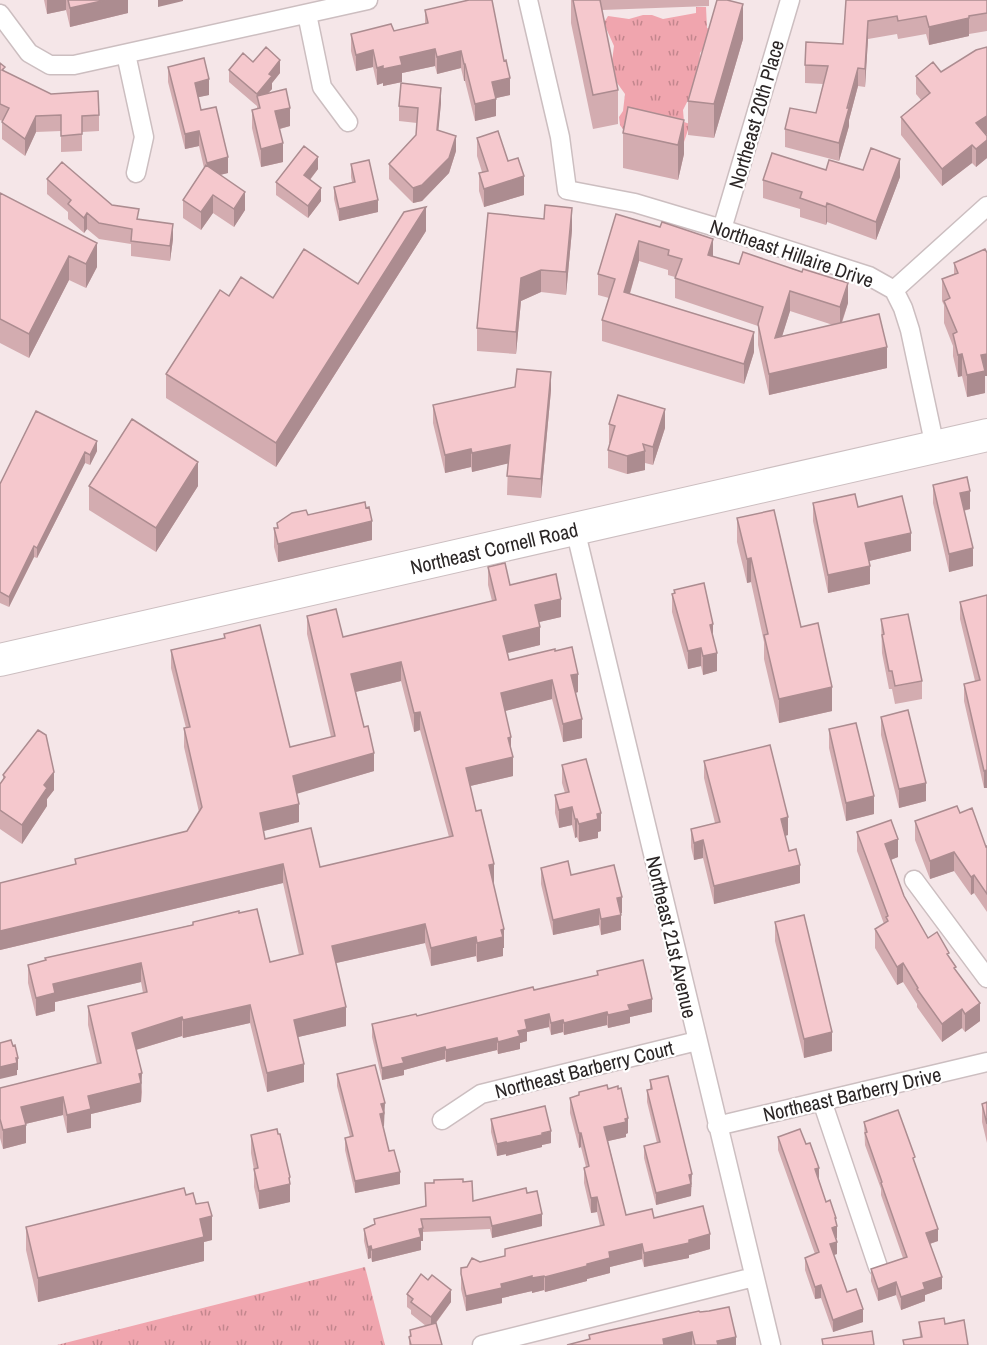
<svg xmlns="http://www.w3.org/2000/svg" width="987" height="1345" viewBox="0 0 987 1345" font-family="'Archivo Narrow',sans-serif">
  <style>
    .grass { fill: url(#grass-tufts) }
    .lines { fill: none; stroke-linecap: round; stroke-linejoin: round }
    .street-casing { stroke: #ccbec0; stroke-width: 21 }
    .highway-casing { stroke: #ccbec0; stroke-width: 34 }
    .street { stroke: #fff; stroke-width: 18 }
    .highway { stroke: #fff; stroke-width: 32 }
    .wall { fill: #d3acb0; fill-rule: evenodd }
    .shaded-wall { fill: #ac8c90 }
    .building { fill: #f5c8cd; stroke: #ac8c90; stroke-width: 1.5; fill-rule: evenodd }
    .labels { text-anchor: middle; dominant-baseline: central; stroke-width: 4.5; stroke-linejoin: round; paint-order: stroke }
    .street-label { font-size: 20px; fill: #2b2626; stroke: #fff }
  </style>
  <defs>
    <pattern id="grass-tufts" width="24" height="20" patternUnits="userSpaceOnUse" patternTransform="scale(1.5)"><rect width="24" height="20" fill="#f0a5ae"/><path d="M3 7l-1-3M5 7V3M7 7l1-3M15 17l-1-3M17 17v-4M19 17l1-3" fill="none" stroke="#c3868d"/></pattern>
  </defs>
  <rect width="100%" height="100%" fill="#f5e6e8"/>
  <path class="grass" d="M 696,7 L 706,7 L 707,28 L 716,31 L 700,53 L 699,70 L 690,96 L 683,110 L 684,122 L 690,124 L 681,151 L 629,138 L 620,125 L 619,117 L 623,111 L 625,94 L 615,80 L 612,61 L 614,46 L 606,28 L 600,29 L 608,16 L 629,19 L 643,15 L 652,15 L 663,19 L 696,13 Z
    M 365,1267 L 385,1345 L 57,1345 Z"/>
  <g class="lines">
    <defs>
      <path id="street" d="M 528,0 L 560,137 L 567,190 L 635,203 L 722,229 L 869,276 L 894,290 L 903,308 L 910,330 L 935,447
        M 0,14 L 29,53 L 50,65 L 74,65 L 368,0
        M 307,14 L 322,87 L 348,122
        M 126,54 L 144,137 L 136,173
        M 722,229 L 790,0
        M 894,290 L 987,206
        M 575,529 L 771,1345
        M 914,880 L 987,978
        M 822,1101 L 878,1267
        M 442,1120 L 481,1094 L 697,1041
        M 717,1126 L 987,1062
        M 482,1345 L 754,1277"/>
      <path id="highway" d="M 0,660 L 987,435"/>
    </defs>
    <use href="#street" class="street-casing"/>
    <use href="#highway" class="highway-casing"/>
    <use href="#street" class="street"/>
    <use href="#highway" class="highway"/>
  </g>
  <path class="wall" d="M 44,0 L 130,0 L 128,0 L 128,13 L 70,27 L 66,10 L 47,14 Z
    M 571,0 L 709,0 L 709,6 L 602,10 L 618,90 L 618,124 L 593,129 L 571,23 Z
    M 846,0 L 987,0 L 987,31 L 969,34 L 969,36 L 929,45 L 926,34 L 898,39 L 897,34 L 868,39 L 865,87 L 858,86 L 849,120 L 849,126 L 839,161 L 785,147 L 785,129 L 816,113 L 823,84 L 805,83 L 805,65 L 843,44 Z
    M 425,10 L 510,95 L 496,98 L 496,116 L 475,121 L 465,81 L 464,81 L 461,68 L 437,74 L 435,66 L 402,73 L 402,82 L 383,86 L 383,83 L 377,85 L 373,67 L 356,71 L 351,51 L 351,34 L 394,31 L 425,24 Z
    M 743,39 L 714,138 L 688,135 L 688,101 Z
    M 987,47 L 987,134 L 986,135 L 987,136 L 987,158 L 976,167 L 972,163 L 942,186 L 901,135 L 901,117 L 921,100 L 916,94 L 916,76 L 941,72 Z
    M 0,63 L 5,72 L 51,94 L 99,115 L 99,131 L 82,132 L 82,151 L 61,152 L 61,131 L 36,132 L 25,156 L 2,139 L 2,121 L 0,120 Z
    M 168,67 L 209,95 L 198,97 L 201,110 L 228,173 L 220,175 L 245,210 L 234,227 L 213,213 L 201,230 L 183,218 L 183,200 L 204,168 L 199,146 L 185,149 L 168,82 Z
    M 229,70 L 280,73 L 272,83 L 272,89 L 268,93 L 290,126 L 280,129 L 283,162 L 261,167 L 252,128 L 252,110 L 257,109 L 257,105 L 257,106 L 229,82 Z
    M 441,103 L 438,130 L 456,151 L 449,173 L 422,201 L 413,203 L 389,179 L 389,164 L 416,135 L 417,123 L 399,121 L 399,106 Z
    M 684,120 L 684,154 L 678,180 L 623,168 L 623,133 Z
    M 477,138 L 508,161 L 524,195 L 484,207 L 479,191 L 479,173 L 482,172 L 477,156 Z
    M 351,164 L 378,212 L 339,221 L 334,199 L 334,187 L 352,182 L 351,177 Z
    M 318,169 L 310,180 L 321,201 L 308,218 L 276,195 L 276,182 Z
    M 826,170 L 863,170 L 900,177 L 876,240 L 827,222 L 826,225 L 800,217 L 800,209 L 763,198 L 763,180 Z
    M 47,179 L 112,205 L 173,239 L 170,261 L 131,256 L 131,244 L 99,239 L 87,229 L 84,233 L 68,219 L 68,212 L 47,194 Z
    M 0,193 L 97,267 L 86,288 L 69,280 L 29,358 L 0,343 Z
    M 616,214 L 713,257 L 848,303 L 842,323 L 887,368 L 769,395 L 758,345 L 758,326 L 675,298 L 675,277 L 668,275 L 668,270 L 639,261 L 630,294 L 754,352 L 744,384 L 602,341 L 602,320 L 609,298 L 598,295 L 598,274 ZM 790,311 L 833,325 L 782,336 Z
    M 544,219 L 572,230 L 566,295 L 541,292 L 521,301 L 516,354 L 477,351 L 477,328 Z
    M 426,231 L 276,467 L 166,398 L 166,374 L 229,296 L 273,298 L 358,284 Z
    M 987,253 L 987,376 L 985,376 L 985,393 L 967,397 L 962,376 L 958,377 L 953,356 L 953,346 L 944,323 L 944,305 L 942,301 L 942,279 L 954,274 L 954,263 Z
    M 551,390 L 541,498 L 507,495 L 508,463 L 472,472 L 471,467 L 445,473 L 433,423 L 433,405 Z
    M 36,411 L 97,451 L 90,465 L 85,463 L 37,558 L 34,557 L 9,607 L 0,603 L 0,484 Z
    M 609,424 L 665,428 L 653,465 L 645,463 L 645,470 L 627,474 L 608,468 L 608,450 L 610,443 L 609,443 Z
    M 933,485 L 970,509 L 964,511 L 973,566 L 949,572 L 933,503 Z
    M 89,486 L 198,486 L 156,552 L 89,510 Z
    M 813,503 L 858,507 L 911,551 L 869,561 L 870,584 L 828,593 L 813,521 Z
    M 308,515 L 372,540 L 278,562 L 274,547 L 274,528 L 277,528 L 277,523 Z
    M 737,518 L 801,627 L 832,711 L 779,723 L 764,659 L 764,642 L 751,582 L 747,583 L 737,542 Z
    M 488,567 L 510,585 L 561,617 L 539,622 L 540,645 L 508,653 L 509,660 L 578,692 L 576,693 L 582,738 L 563,742 L 552,699 L 505,711 L 511,751 L 513,776 L 470,786 L 494,883 L 493,883 L 504,948 L 503,948 L 503,956 L 477,962 L 476,956 L 431,966 L 425,943 L 336,963 L 346,1026 L 298,1037 L 304,1082 L 267,1092 L 250,1023 L 183,1038 L 182,1036 L 136,1050 L 142,1092 L 141,1102 L 91,1114 L 91,1128 L 67,1133 L 63,1115 L 25,1124 L 26,1143 L 3,1149 L 0,1138 L 0,1088 L 97,1064 L 88,1025 L 88,1006 L 143,993 L 141,982 L 55,1002 L 55,1011 L 36,1016 L 28,983 L 28,965 L 239,913 L 270,962 L 299,955 L 283,883 L 0,950 L 0,883 L 75,864 L 75,859 L 187,831 L 199,812 L 184,747 L 184,728 L 186,728 L 171,668 L 171,650 L 224,638 L 224,634 L 290,747 L 331,737 L 307,634 L 307,616 L 343,637 L 492,601 L 488,585 ZM 401,681 L 414,732 L 420,730 L 449,837 L 320,867 L 265,839 L 263,831 L 299,822 L 297,793 L 374,771 L 356,692 Z
    M 674,590 L 713,637 L 717,671 L 703,675 L 701,666 L 688,669 L 672,612 L 672,594 L 674,593 Z
    M 987,595 L 984,788 L 964,701 L 964,684 L 975,681 L 960,619 L 960,602 Z
    M 881,619 L 922,681 L 922,699 L 895,704 L 892,689 L 889,689 L 882,653 Z
    M 881,717 L 926,801 L 899,808 L 881,735 Z
    M 829,729 L 874,814 L 846,821 L 829,748 Z
    M 704,761 L 788,835 L 785,836 L 789,851 L 800,883 L 714,904 L 703,858 L 694,860 L 691,847 L 691,829 L 715,823 L 704,778 Z
    M 562,765 L 601,831 L 598,832 L 598,838 L 579,842 L 577,837 L 575,838 L 572,825 L 559,828 L 555,813 L 555,795 L 565,793 L 562,783 Z
    M 3,775 L 54,790 L 47,799 L 47,806 L 22,844 L 0,829 L 0,784 L 3,779 Z
    M 960,813 L 986,847 L 987,846 L 987,912 L 974,893 L 971,895 L 954,871 L 930,879 L 915,840 L 915,821 Z
    M 857,832 L 898,857 L 891,860 L 904,896 L 928,938 L 949,957 L 980,1021 L 965,1032 L 962,1028 L 942,1042 L 917,1007 L 917,1004 L 903,982 L 897,985 L 875,948 L 875,929 L 884,924 L 857,851 Z
    M 541,868 L 571,875 L 622,913 L 621,913 L 621,930 L 601,935 L 599,925 L 553,935 L 541,884 Z
    M 775,922 L 832,1051 L 804,1058 L 775,941 Z
    M 597,971 L 652,1012 L 630,1017 L 630,1023 L 608,1028 L 607,1025 L 564,1035 L 563,1032 L 551,1035 L 549,1027 L 527,1032 L 527,1041 L 520,1043 L 520,1049 L 498,1054 L 497,1050 L 446,1062 L 445,1059 L 404,1070 L 404,1075 L 382,1080 L 372,1037 L 372,1024 L 417,1016 L 534,990 L 597,975 Z
    M 337,1074 L 385,1115 L 384,1115 L 384,1126 L 383,1126 L 389,1151 L 400,1184 L 355,1193 L 345,1150 L 345,1138 L 350,1137 L 337,1086 Z
    M 650,1080 L 692,1187 L 691,1187 L 691,1196 L 656,1205 L 644,1158 L 644,1146 L 657,1143 L 647,1102 L 647,1090 L 650,1089 Z
    M 608,1089 L 628,1133 L 626,1134 L 626,1137 L 608,1141 L 626,1215 L 654,1218 L 710,1249 L 689,1255 L 689,1258 L 644,1267 L 642,1259 L 610,1267 L 610,1273 L 587,1279 L 587,1281 L 545,1292 L 544,1290 L 532,1293 L 532,1291 L 502,1298 L 502,1303 L 466,1311 L 461,1289 L 461,1268 L 505,1256 L 600,1226 L 597,1212 L 591,1213 L 584,1183 L 584,1168 L 586,1167 L 581,1147 L 579,1148 L 570,1113 L 570,1098 L 579,1096 L 579,1092 Z
    M 987,1102 L 987,1143 L 982,1122 L 982,1104 Z
    M 491,1119 L 551,1143 L 542,1145 L 542,1147 L 506,1156 L 506,1154 L 497,1156 L 491,1132 Z
    M 864,1122 L 915,1166 L 938,1241 L 930,1244 L 942,1289 L 925,1295 L 925,1301 L 901,1310 L 896,1295 L 878,1301 L 871,1281 L 871,1269 L 903,1258 L 881,1195 L 881,1189 L 865,1145 Z
    M 251,1135 L 290,1196 L 290,1202 L 259,1209 L 254,1187 L 254,1170 L 251,1153 Z
    M 778,1137 L 819,1180 L 826,1202 L 836,1223 L 837,1238 L 836,1239 L 837,1254 L 834,1255 L 847,1292 L 863,1322 L 833,1332 L 821,1298 L 815,1299 L 805,1270 L 805,1258 L 815,1254 L 778,1150 Z
    M 463,1182 L 473,1201 L 527,1193 L 542,1226 L 492,1238 L 490,1229 L 423,1232 L 423,1241 L 421,1241 L 421,1250 L 372,1262 L 371,1258 L 368,1259 L 364,1241 L 364,1229 L 374,1225 L 374,1219 L 425,1206 L 425,1183 Z
    M 186,1195 L 196,1204 L 212,1240 L 204,1242 L 204,1261 L 38,1302 L 26,1250 L 26,1227 Z
    M 407,1294 L 451,1302 L 436,1323 L 442,1345 L 409,1345 L 410,1330 L 426,1326 L 411,1314 L 411,1310 L 407,1307 Z
    M 700,1312 L 736,1345 L 567,1345 L 589,1339 L 589,1335 Z
    M 919,1322 L 945,1324 L 968,1345 L 903,1345 L 903,1340 L 920,1337 Z"/>
  <path class="shaded-wall" d="M 47,0 L 66,0 L 66,10 L 47,14 Z
    M 106,0 L 130,0 L 128,0 L 128,13 L 70,27 L 70,8 Z
    M 158,0 L 183,0 L 183,1 L 158,7 Z
    M 743,4 L 743,39 L 714,138 L 714,104 Z
    M 969,18 L 969,36 L 929,45 L 929,27 Z
    M 868,21 L 868,39 L 865,87 L 865,69 Z
    M 435,49 L 435,66 L 402,73 L 402,82 L 383,86 L 383,69 L 400,57 Z
    M 373,50 L 373,67 L 356,71 L 356,55 Z
    M 461,51 L 461,68 L 437,74 L 437,57 Z
    M 280,60 L 280,73 L 272,83 L 272,89 L 259,103 L 257,96 L 257,106 L 257,94 L 269,74 Z
    M 464,64 L 465,64 L 465,81 L 464,81 Z
    M 383,66 L 383,83 L 377,85 L 377,68 Z
    M 858,68 L 858,86 L 849,120 L 849,126 L 839,161 L 839,143 Z
    M 510,78 L 510,95 L 492,99 L 492,82 Z
    M 209,79 L 209,95 L 195,98 L 195,83 Z
    M 441,88 L 441,103 L 437,145 L 437,130 Z
    M 496,99 L 496,116 L 475,121 L 475,104 Z
    M 290,108 L 290,126 L 275,130 L 275,111 Z
    M 36,116 L 36,132 L 25,156 L 25,139 Z
    M 987,116 L 987,134 L 976,141 L 976,123 Z
    M 684,120 L 684,154 L 678,180 L 678,145 Z
    M 199,131 L 199,146 L 185,149 L 185,134 Z
    M 456,136 L 456,151 L 449,173 L 422,201 L 413,203 L 413,188 Z
    M 987,140 L 987,158 L 976,167 L 976,149 Z
    M 283,143 L 283,162 L 261,167 L 261,149 Z
    M 972,145 L 972,163 L 942,186 L 942,169 Z
    M 228,157 L 228,173 L 207,178 L 207,163 Z
    M 318,157 L 318,169 L 304,187 L 304,175 Z
    M 900,159 L 900,177 L 876,240 L 876,222 Z
    M 524,176 L 524,195 L 484,207 L 484,189 Z
    M 321,188 L 321,201 L 308,218 L 308,206 Z
    M 245,192 L 245,210 L 234,227 L 234,209 Z
    M 213,195 L 213,213 L 201,230 L 201,212 Z
    M 378,200 L 378,212 L 339,221 L 339,209 Z
    M 827,203 L 827,222 L 826,225 L 826,207 Z
    M 426,207 L 426,231 L 276,467 L 276,443 Z
    M 572,208 L 572,230 L 566,295 L 566,272 Z
    M 87,213 L 87,229 L 84,233 L 84,218 Z
    M 173,224 L 173,239 L 170,261 L 170,246 Z
    M 713,239 L 713,260 L 708,255 Z
    M 639,241 L 639,261 L 624,313 L 624,292 Z
    M 97,243 L 97,267 L 86,288 L 86,264 Z
    M 69,256 L 69,280 L 29,358 L 29,334 Z
    M 541,270 L 541,292 L 521,301 L 516,354 L 516,332 L 521,278 Z
    M 848,283 L 848,303 L 840,327 L 840,307 Z
    M 790,291 L 790,311 L 775,359 L 775,338 Z
    M 754,332 L 754,352 L 744,384 L 744,364 Z
    M 887,347 L 887,368 L 769,395 L 769,374 Z
    M 962,354 L 962,376 L 958,377 L 958,355 Z
    M 987,354 L 987,376 L 985,376 L 985,393 L 967,397 L 967,375 L 981,355 Z
    M 551,372 L 551,390 L 541,498 L 541,479 Z
    M 665,409 L 665,428 L 653,465 L 653,447 Z
    M 97,441 L 97,451 L 90,465 L 90,455 Z
    M 510,445 L 510,463 L 472,472 L 472,453 Z
    M 471,449 L 471,467 L 445,473 L 445,455 Z
    M 645,451 L 645,470 L 627,474 L 627,456 Z
    M 85,452 L 85,463 L 37,558 L 37,548 Z
    M 198,462 L 198,486 L 156,552 L 156,528 Z
    M 970,491 L 970,509 L 960,511 L 960,493 Z
    M 372,521 L 372,540 L 278,562 L 278,544 Z
    M 911,533 L 911,551 L 865,562 L 865,543 Z
    M 34,546 L 34,557 L 9,607 L 9,597 Z
    M 973,548 L 973,566 L 949,572 L 949,554 Z
    M 751,558 L 751,582 L 747,583 L 747,559 Z
    M 870,566 L 870,584 L 828,593 L 828,575 Z
    M 561,599 L 561,617 L 535,623 L 535,605 Z
    M 713,624 L 713,642 L 710,625 Z
    M 540,627 L 540,645 L 503,654 L 503,636 Z
    M 701,648 L 701,666 L 688,669 L 688,651 Z
    M 717,653 L 717,671 L 703,675 L 703,656 Z
    M 401,662 L 401,681 L 351,693 L 351,674 Z
    M 578,674 L 578,692 L 571,694 L 571,675 Z
    M 552,680 L 552,699 L 501,712 L 501,693 Z
    M 832,687 L 832,711 L 779,723 L 779,699 Z
    M 420,712 L 420,730 L 414,732 L 414,713 Z
    M 582,719 L 582,738 L 563,742 L 563,724 Z
    M 511,737 L 511,755 L 508,738 Z
    M 374,753 L 374,771 L 293,795 L 293,776 Z
    M 513,757 L 513,776 L 466,787 L 466,768 Z
    M 987,770 L 987,788 L 984,788 L 984,771 Z
    M 54,772 L 54,790 L 47,799 L 47,806 L 22,844 L 22,825 L 44,785 Z
    M 926,783 L 926,801 L 899,808 L 899,789 Z
    M 874,796 L 874,814 L 846,821 L 846,803 Z
    M 299,804 L 299,822 L 260,832 L 260,813 Z
    M 572,807 L 572,825 L 559,828 L 559,810 Z
    M 601,813 L 601,831 L 598,832 L 598,838 L 579,842 L 579,824 L 597,814 Z
    M 788,817 L 788,835 L 781,837 L 781,819 Z
    M 575,819 L 577,819 L 577,837 L 575,838 Z
    M 898,839 L 898,857 L 885,862 L 885,844 Z
    M 703,840 L 703,858 L 694,860 L 694,843 Z
    M 954,852 L 954,871 L 930,879 L 930,861 Z
    M 283,864 L 283,883 L 0,950 L 0,931 Z
    M 494,864 L 494,883 L 489,884 L 489,865 Z
    M 800,865 L 800,883 L 714,904 L 714,886 Z
    M 974,875 L 974,893 L 971,895 L 971,877 Z
    M 622,897 L 622,913 L 617,914 L 617,898 Z
    M 599,909 L 599,925 L 553,935 L 553,920 Z
    M 621,915 L 621,930 L 601,935 L 601,919 Z
    M 425,924 L 425,943 L 332,964 L 332,946 Z
    M 504,929 L 504,948 L 503,948 L 503,956 L 477,962 L 477,943 L 501,930 Z
    M 476,937 L 476,956 L 431,966 L 431,948 Z
    M 141,963 L 141,982 L 55,1002 L 55,1011 L 36,1016 L 36,998 L 53,984 Z
    M 903,963 L 903,982 L 897,985 L 897,967 Z
    M 652,999 L 652,1012 L 630,1017 L 630,1023 L 608,1028 L 608,1015 L 628,1005 Z
    M 980,1003 L 980,1021 L 965,1032 L 965,1014 Z
    M 250,1005 L 250,1023 L 183,1038 L 183,1020 Z
    M 346,1007 L 346,1026 L 294,1038 L 294,1020 Z
    M 962,1009 L 962,1028 L 942,1042 L 942,1024 Z
    M 607,1012 L 607,1025 L 564,1035 L 564,1023 Z
    M 549,1014 L 549,1027 L 527,1032 L 527,1041 L 520,1043 L 520,1049 L 498,1054 L 498,1042 L 518,1031 L 525,1020 Z
    M 182,1017 L 182,1036 L 132,1051 L 132,1033 Z
    M 563,1020 L 563,1032 L 551,1035 L 551,1023 Z
    M 832,1032 L 832,1051 L 804,1058 L 804,1039 Z
    M 497,1038 L 497,1050 L 446,1062 L 446,1050 Z
    M 445,1047 L 445,1059 L 404,1070 L 404,1075 L 382,1080 L 382,1068 L 402,1058 Z
    M 16,1058 L 18,1058 L 18,1070 L 17,1070 L 17,1075 L 0,1079 L 0,1067 Z
    M 304,1064 L 304,1082 L 267,1092 L 267,1073 Z
    M 142,1073 L 141,1102 L 91,1114 L 91,1128 L 67,1133 L 67,1115 L 88,1096 Z
    M 63,1097 L 63,1115 L 21,1125 L 21,1107 Z
    M 385,1103 L 384,1126 L 380,1127 L 381,1104 Z
    M 628,1118 L 628,1133 L 626,1134 L 626,1137 L 604,1142 L 604,1127 Z
    M 26,1125 L 26,1143 L 3,1149 L 3,1130 Z
    M 551,1131 L 551,1143 L 542,1145 L 542,1147 L 506,1156 L 506,1143 Z
    M 579,1133 L 581,1133 L 581,1147 L 579,1148 Z
    M 506,1142 L 506,1154 L 497,1156 L 497,1144 Z
    M 819,1168 L 819,1180 L 815,1169 Z
    M 400,1172 L 400,1184 L 355,1193 L 355,1181 Z
    M 692,1174 L 691,1196 L 656,1205 L 656,1193 Z
    M 290,1177 L 290,1202 L 259,1209 L 259,1191 Z
    M 597,1197 L 597,1212 L 591,1213 L 591,1198 Z
    M 542,1214 L 542,1226 L 492,1238 L 492,1226 Z
    M 212,1216 L 212,1240 L 204,1242 L 204,1261 L 38,1302 L 38,1278 L 200,1219 Z
    M 835,1218 L 836,1218 L 836,1226 L 837,1226 L 837,1238 L 832,1240 L 832,1228 Z
    M 423,1228 L 423,1241 L 421,1241 L 421,1250 L 372,1262 L 372,1250 Z
    M 938,1229 L 938,1241 L 926,1245 L 926,1233 Z
    M 710,1234 L 710,1249 L 689,1255 L 689,1258 L 644,1267 L 644,1253 Z
    M 837,1242 L 837,1254 L 830,1256 L 830,1244 Z
    M 642,1244 L 642,1259 L 610,1267 L 610,1273 L 587,1279 L 587,1281 L 545,1292 L 545,1277 L 587,1264 L 609,1252 Z
    M 371,1246 L 371,1258 L 368,1259 L 368,1247 Z
    M 532,1276 L 532,1291 L 502,1298 L 502,1303 L 466,1311 L 466,1296 L 501,1284 Z
    M 544,1276 L 544,1290 L 532,1293 L 532,1278 Z
    M 942,1277 L 942,1289 L 925,1295 L 925,1301 L 901,1310 L 901,1297 L 923,1283 Z
    M 896,1282 L 896,1295 L 878,1301 L 878,1289 Z
    M 821,1285 L 821,1298 L 815,1299 L 815,1287 Z
    M 451,1290 L 451,1302 L 431,1329 L 431,1317 Z
    M 863,1309 L 863,1322 L 833,1332 L 833,1320 Z
    M 692,1332 L 692,1345 L 663,1345 L 663,1339 Z
    M 736,1337 L 736,1345 L 717,1345 L 717,1341 Z"/>
  <path class="building" d="M 68,0 L 106,0 L 70,8 Z
    M 469,0 L 492,0 L 504,61 L 506,60 L 510,78 L 492,82 L 496,99 L 475,104 L 465,64 L 464,64 L 461,51 L 437,57 L 435,49 L 400,57 L 402,65 L 383,69 L 383,66 L 377,68 L 373,50 L 356,55 L 351,34 L 391,24 L 394,31 L 428,23 L 425,10 Z
    M 573,0 L 600,0 L 618,90 L 593,95 Z
    M 717,0 L 727,0 L 743,4 L 714,104 L 688,101 Z
    M 846,0 L 987,0 L 987,13 L 969,16 L 969,18 L 929,27 L 926,16 L 898,21 L 897,16 L 868,21 L 865,69 L 858,68 L 847,108 L 849,108 L 839,143 L 785,129 L 790,108 L 816,113 L 828,66 L 805,65 L 806,42 L 843,44 Z
    M 266,47 L 280,60 L 269,74 L 272,76 L 257,94 L 229,70 L 243,53 L 253,62 Z
    M 987,47 L 987,116 L 976,123 L 987,136 L 987,140 L 976,149 L 972,145 L 942,169 L 901,117 L 930,93 L 916,76 L 933,62 L 941,72 L 976,50 Z
    M 204,58 L 209,79 L 195,83 L 201,110 L 216,107 L 228,157 L 207,163 L 199,131 L 185,134 L 168,67 Z
    M 0,63 L 5,67 L 2,70 L 51,94 L 98,91 L 99,115 L 82,116 L 82,134 L 61,136 L 61,115 L 36,116 L 25,139 L 2,122 L 9,108 L 0,104 Z
    M 401,83 L 441,88 L 437,130 L 456,136 L 449,158 L 422,185 L 413,188 L 389,164 L 416,135 L 418,108 L 399,106 Z
    M 286,89 L 290,108 L 275,111 L 283,143 L 261,149 L 252,110 L 260,108 L 257,96 Z
    M 628,107 L 684,120 L 678,145 L 623,133 Z
    M 498,131 L 508,161 L 518,158 L 524,176 L 484,189 L 479,173 L 488,171 L 477,138 Z
    M 304,146 L 318,157 L 304,175 L 321,188 L 308,206 L 276,182 Z
    M 871,148 L 900,159 L 876,222 L 827,203 L 826,207 L 800,198 L 802,192 L 763,180 L 772,153 L 826,170 L 829,160 L 863,170 Z
    M 369,160 L 378,200 L 339,209 L 334,187 L 355,182 L 351,164 Z
    M 62,162 L 112,205 L 139,209 L 137,219 L 173,224 L 170,246 L 131,241 L 132,229 L 99,223 L 87,213 L 84,218 L 68,204 L 71,200 L 47,179 Z
    M 206,165 L 245,192 L 234,209 L 213,195 L 201,212 L 183,200 Z
    M 0,193 L 97,243 L 86,264 L 69,256 L 29,334 L 0,319 Z
    M 545,205 L 572,208 L 566,272 L 541,270 L 521,278 L 516,332 L 477,328 L 488,213 L 544,219 Z
    M 426,207 L 276,443 L 166,374 L 220,290 L 229,296 L 241,277 L 273,298 L 304,249 L 358,284 L 404,212 Z
    M 616,214 L 660,227 L 662,222 L 713,239 L 708,255 L 739,264 L 743,252 L 802,272 L 803,269 L 848,283 L 840,307 L 790,291 L 775,338 L 879,314 L 887,347 L 769,374 L 758,324 L 763,307 L 675,278 L 682,259 L 668,255 L 669,250 L 639,241 L 624,292 L 754,332 L 744,364 L 602,320 L 615,279 L 598,274 Z
    M 985,249 L 987,253 L 987,354 L 981,355 L 985,371 L 967,375 L 962,354 L 958,355 L 953,334 L 957,332 L 944,301 L 950,298 L 942,279 L 958,273 L 954,263 Z
    M 517,369 L 551,372 L 541,479 L 507,476 L 510,445 L 472,453 L 471,449 L 445,455 L 433,405 L 515,387 Z
    M 618,395 L 665,409 L 653,447 L 643,444 L 645,451 L 627,456 L 608,450 L 615,426 L 609,424 Z
    M 36,411 L 97,441 L 90,455 L 85,452 L 37,548 L 34,546 L 9,597 L 0,592 L 0,484 Z
    M 132,419 L 198,462 L 156,528 L 89,486 Z
    M 967,477 L 970,491 L 960,493 L 973,548 L 949,554 L 933,485 Z
    M 855,494 L 858,507 L 902,496 L 911,533 L 865,543 L 870,566 L 828,575 L 813,503 Z
    M 365,502 L 366,508 L 369,507 L 372,521 L 278,544 L 274,528 L 278,528 L 277,523 L 292,513 L 306,510 L 308,515 Z
    M 774,510 L 801,627 L 818,623 L 832,687 L 779,699 L 764,635 L 768,634 L 751,558 L 747,559 L 737,518 Z
    M 505,563 L 510,585 L 556,574 L 561,599 L 535,605 L 540,627 L 503,636 L 509,660 L 555,649 L 555,651 L 572,647 L 578,674 L 571,675 L 582,719 L 563,724 L 552,680 L 501,693 L 511,737 L 508,738 L 513,757 L 466,768 L 476,811 L 481,810 L 494,864 L 489,865 L 504,929 L 501,930 L 503,937 L 477,943 L 476,937 L 431,948 L 425,924 L 332,946 L 346,1007 L 294,1020 L 304,1064 L 267,1073 L 250,1005 L 183,1020 L 182,1017 L 132,1033 L 142,1073 L 139,1074 L 141,1083 L 88,1096 L 91,1109 L 67,1115 L 63,1097 L 21,1107 L 26,1125 L 3,1130 L 0,1119 L 0,1088 L 101,1063 L 88,1006 L 147,992 L 141,963 L 53,984 L 55,993 L 36,998 L 28,965 L 46,960 L 45,958 L 193,925 L 193,922 L 239,911 L 239,913 L 257,909 L 270,962 L 303,954 L 283,864 L 0,931 L 0,883 L 76,864 L 75,859 L 187,831 L 202,807 L 184,728 L 190,727 L 171,650 L 225,638 L 224,634 L 260,625 L 290,747 L 335,736 L 307,616 L 336,609 L 343,637 L 496,600 L 488,567 ZM 401,662 L 414,713 L 420,712 L 453,836 L 320,867 L 311,828 L 265,839 L 260,813 L 299,804 L 293,776 L 374,753 L 368,726 L 364,727 L 351,674 Z
    M 704,583 L 713,624 L 710,625 L 717,653 L 703,656 L 701,648 L 688,651 L 672,594 L 675,593 L 674,590 Z
    M 987,595 L 987,770 L 984,771 L 964,684 L 980,680 L 960,602 Z
    M 908,614 L 922,681 L 895,686 L 892,671 L 889,671 L 882,635 L 884,634 L 881,619 Z
    M 908,710 L 926,783 L 899,789 L 881,717 Z
    M 856,723 L 874,796 L 846,803 L 829,729 Z
    M 38,730 L 46,735 L 54,772 L 44,785 L 47,788 L 22,825 L 0,810 L 0,784 L 5,777 L 3,775 Z
    M 770,745 L 788,817 L 781,819 L 789,851 L 796,849 L 800,865 L 714,886 L 703,840 L 694,843 L 691,829 L 720,822 L 704,761 Z
    M 586,759 L 601,813 L 597,814 L 598,819 L 579,824 L 577,819 L 575,819 L 572,807 L 559,810 L 555,795 L 569,792 L 562,765 Z
    M 957,806 L 960,813 L 972,808 L 986,847 L 987,846 L 987,894 L 974,875 L 971,877 L 954,852 L 930,861 L 915,821 Z
    M 891,820 L 898,839 L 885,844 L 904,896 L 928,938 L 937,932 L 949,953 L 947,954 L 956,967 L 954,968 L 980,1003 L 965,1014 L 962,1009 L 942,1024 L 917,989 L 918,988 L 903,963 L 897,967 L 875,929 L 888,921 L 886,917 L 888,916 L 857,832 Z
    M 568,861 L 571,875 L 614,865 L 622,897 L 617,898 L 621,915 L 601,919 L 599,909 L 553,920 L 541,868 Z
    M 804,915 L 832,1032 L 804,1039 L 775,922 Z
    M 643,960 L 652,999 L 628,1005 L 630,1010 L 608,1015 L 607,1012 L 564,1023 L 563,1020 L 551,1023 L 549,1014 L 525,1020 L 527,1029 L 518,1031 L 520,1036 L 498,1042 L 497,1038 L 446,1050 L 445,1047 L 402,1058 L 404,1063 L 382,1068 L 372,1024 L 416,1014 L 417,1016 L 533,987 L 534,990 L 598,975 L 597,971 Z
    M 11,1040 L 13,1046 L 15,1045 L 18,1058 L 16,1058 L 17,1063 L 0,1067 L 0,1043 Z
    M 375,1065 L 385,1103 L 381,1104 L 384,1113 L 380,1114 L 389,1151 L 394,1150 L 400,1172 L 355,1181 L 345,1138 L 353,1136 L 337,1074 Z
    M 668,1076 L 692,1174 L 689,1175 L 691,1184 L 656,1193 L 644,1146 L 660,1142 L 647,1090 L 652,1089 L 650,1080 Z
    M 607,1085 L 608,1089 L 618,1086 L 618,1089 L 621,1088 L 628,1118 L 625,1119 L 626,1122 L 604,1127 L 626,1215 L 652,1209 L 654,1218 L 703,1206 L 710,1234 L 689,1240 L 689,1243 L 644,1253 L 642,1244 L 609,1252 L 610,1258 L 587,1264 L 587,1266 L 545,1277 L 544,1276 L 532,1278 L 532,1276 L 501,1284 L 502,1288 L 466,1296 L 461,1274 L 461,1268 L 467,1267 L 472,1258 L 480,1262 L 505,1256 L 505,1249 L 604,1225 L 597,1197 L 591,1198 L 584,1168 L 589,1166 L 581,1133 L 579,1133 L 570,1098 L 579,1095 L 579,1092 Z
    M 987,1102 L 987,1124 L 982,1104 Z
    M 545,1106 L 551,1131 L 542,1133 L 542,1135 L 506,1143 L 506,1142 L 497,1144 L 491,1119 Z
    M 898,1110 L 915,1157 L 913,1158 L 938,1229 L 926,1233 L 942,1277 L 923,1283 L 925,1289 L 901,1297 L 896,1282 L 878,1289 L 871,1269 L 907,1257 L 881,1183 L 882,1182 L 865,1133 L 867,1132 L 864,1122 Z
    M 277,1129 L 278,1134 L 280,1134 L 290,1177 L 289,1178 L 290,1184 L 259,1191 L 254,1169 L 258,1168 L 251,1135 Z
    M 800,1129 L 806,1144 L 810,1143 L 819,1168 L 815,1169 L 826,1202 L 830,1200 L 836,1218 L 835,1218 L 837,1226 L 832,1228 L 837,1242 L 830,1244 L 847,1292 L 856,1289 L 863,1309 L 833,1320 L 821,1285 L 815,1287 L 805,1258 L 819,1252 L 778,1137 Z
    M 463,1179 L 463,1182 L 472,1181 L 473,1201 L 526,1188 L 527,1193 L 537,1191 L 542,1214 L 492,1226 L 490,1217 L 421,1219 L 423,1228 L 419,1229 L 421,1237 L 372,1250 L 371,1246 L 368,1247 L 364,1229 L 375,1224 L 374,1219 L 426,1206 L 425,1183 L 434,1183 L 434,1180 Z
    M 184,1188 L 186,1195 L 193,1193 L 196,1204 L 208,1202 L 212,1216 L 200,1219 L 204,1237 L 38,1278 L 26,1227 Z
    M 421,1274 L 428,1280 L 432,1275 L 451,1290 L 431,1317 L 411,1302 L 413,1299 L 407,1294 Z
    M 729,1307 L 736,1337 L 717,1341 L 718,1345 L 695,1345 L 692,1332 L 663,1339 L 664,1345 L 567,1345 L 590,1339 L 589,1335 L 606,1331 L 699,1311 L 700,1312 L 709,1311 Z
    M 944,1318 L 945,1324 L 964,1320 L 968,1345 L 904,1345 L 903,1340 L 922,1337 L 919,1322 Z
    M 436,1323 L 442,1345 L 411,1345 L 409,1337 L 411,1336 L 410,1330 Z
    M 872,1331 L 874,1345 L 823,1345 L 822,1339 Z"/>
  <g class="labels">
    <g class="street-label">
      <text transform="translate(756 114) rotate(-74)">Northeast 20th Place</text>
      <text transform="translate(792 253) rotate(19)">Northeast Hillaire Drive</text>
      <text transform="translate(494 548) rotate(-13)">Northeast Cornell Road</text>
      <text transform="translate(672 937) rotate(77)">Northeast 21st Avenue</text>
      <text transform="translate(584 1069) rotate(-14)">Northeast Barberry Court</text>
      <text transform="translate(852 1094) rotate(-13)">Northeast Barberry Drive</text>
    </g>
  </g>
</svg>
